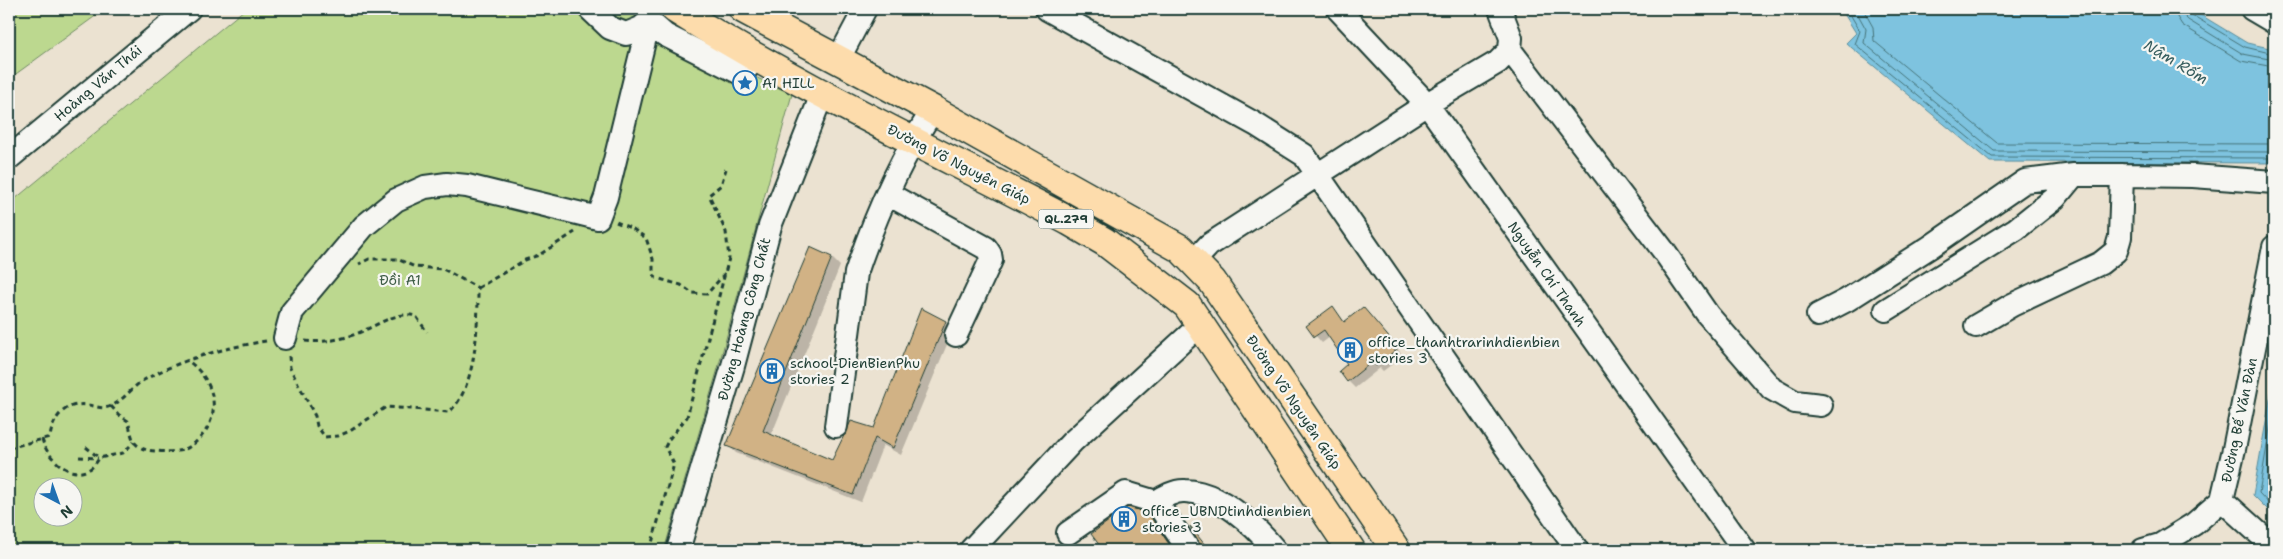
<svg xmlns="http://www.w3.org/2000/svg" width="2283" height="559" viewBox="0 0 2283 559" font-family="'Shantell Sans',sans-serif">
  <style>
    .green { fill: #bcd88f; stroke: #6e8a62; fill-rule: evenodd }
    .water { fill: #7ec3df; stroke: #588d9b }
    .shadow { fill: #0003 }
    .lines { fill: none; stroke-linecap: round; stroke-linejoin: round }
    .shore { stroke: #457378; stroke-width: 1 }
    .building { fill: #d1b285; stroke: #1f3d34 }
    .minor-casing { stroke: #1f3d34; stroke-width: 26 }
    .highway-casing { stroke: #1f3d34; stroke-width: 31 }
    .path { stroke: #1f3d34; stroke-width: 3; stroke-dasharray: 5 4; stroke-linecap: butt }
    .minor { stroke: #f6f6f2; stroke-width: 22 }
    .highway { stroke: #fddcac; stroke-width: 28 }
    .labels { text-anchor: middle; dominant-baseline: central; stroke-width: 4.5; stroke-linejoin: round; paint-order: stroke }
    .shield { fill: #f6f6f2; stroke: #60746d; stroke-width: 1 }
    .shield-label { font-size: 12px; font-weight: bold; fill: #1f3d34 }
    .street-label { font-size: 14px; fill: #1f3d34; stroke: #f6f6f2 }
    .poi-label { font-size: 14px; fill: #1f3d34; stroke: #f6f6f2; text-anchor: start }
    .park-label { font-size: 14px; fill: #3e5c46; stroke: #f6f6f2 }
    .water-label { font-size: 15px; font-style: italic; fill: #375e5f; stroke: #f6f6f2 }
  </style>
  <rect width="100%" height="100%" fill="#ebe2d1"/>
  <filter id="ink" filterUnits="userSpaceOnUse"><feTurbulence type="fractalNoise" baseFrequency=".02" numOctaves="2"/><feDisplacementMap in="SourceGraphic" scale="10" xChannelSelector="R" yChannelSelector="G"/><feConvolveMatrix kernelMatrix="1 2 1 2 8 2 1 2 1" color-interpolation-filters="sRGB"/></filter>
  <g filter="url(#ink)">
    <path class="green" d="M 9,9 L 105,9 L 9,79 Z
      M 245,9 L 633,9 L 681,43 L 792,94 L 717,372 L 664,550 L 9,550 L 9,204 ZM 42,486 L 72,486 L 72,516 L 42,516 Z"/>
    <path class="water" d="M 1841,9 L 2191,9 L 2247,43 L 2274,49 L 2274,163 L 1990,162 L 1846,43 L 1856,33 Z
      M 2274,377 L 2274,516 L 2253,495 Z"/>
    <path class="shadow" d="M 810,249 L 832,258 L 840,266 L 771,436 L 833,461 L 874,429 L 945,322 L 953,330 L 901,455 L 883,445 L 861,502 L 736,453 L 728,445 Z
      M 1333,308 L 1345,322 L 1363,308 L 1403,356 L 1383,371 L 1380,368 L 1355,388 L 1348,381 L 1349,365 L 1330,337 L 1322,343 L 1308,327 Z
      M 1147,514 L 1158,525 L 1175,550 L 1104,550 L 1093,534 Z"/>
    <g class="lines">
      <path class="shore" d="M 1847,9 L 1860,31 L 1855,44 L 1992,157 L 2274,158
        M 1855,9 L 1866,29 L 1864,43 L 1994,151 L 2274,152
        M 1863,9 L 1873,27 L 1874,41 L 1997,143 L 2274,144
        M 2175,9 L 2177,17 L 2182,25 L 2241,61 L 2274,67
        M 2183,9 L 2184,16 L 2188,20 L 2243,54 L 2274,60
        M 2189,9 L 2192,15 L 2245,47 L 2274,54
        M 2274,405 L 2259,493 L 2274,509
        M 2274,441 L 2266,490 L 2274,500"/>
    </g>
    <path class="building" d="M 810,247 L 832,257 L 763,431 L 832,460 L 851,421 L 874,428 L 921,308 L 946,321 L 893,448 L 875,438 L 853,495 L 726,446 Z
      M 1333,306 L 1344,322 L 1363,307 L 1398,348 L 1376,366 L 1373,361 L 1347,382 L 1339,371 L 1347,364 L 1324,330 L 1314,337 L 1306,326 Z
      M 1128,507 L 1148,513 L 1173,550 L 1103,550 L 1091,534 Z
      M 1190,526 L 1209,550 L 1202,550 Z"/>
    <g class="lines">
      <defs>
        <path id="minor" d="M 590,9 L 610,28 L 626,34 L 641,28 L 649,21 L 665,35 L 742,74 L 757,56
          M 1047,9 L 1255,124 L 1304,155 L 1577,550
          M 1338,9 L 1427,104 L 1744,550
          M 2252,9 L 2274,22
          M 1510,50 L 1663,250 L 1708,315 L 1772,389 L 1795,402 L 1821,405
          M 838,60 L 865,9
          M 9,158 L 189,9
          M 888,194 L 986,248 L 990,254 L 991,260 L 956,335
          M 1193,262 L 1209,245 L 1427,104 L 1498,62 L 1510,50 L 1511,38 L 1500,9
          M 1886,310 L 2016,229 L 2055,198 L 2074,175
          M 1818,315 L 1847,300 L 1930,247 L 2025,181 L 2074,175 L 2122,175 L 2193,176 L 2274,182
          M 1976,326 L 2012,305 L 2101,263 L 2116,251 L 2120,237 L 2122,175
          M 285,338 L 292,312 L 364,226 L 396,200 L 425,187 L 447,184 L 467,186 L 598,218 L 606,197 L 649,21
          M 836,426 L 856,273 C 875,217 900,159 933,110
          M 2222,500 L 2274,547
          M 1156,502 C 1163,497 1176,490 1185,491 C 1220,492 1254,525 1275,550
          M 1068,533 L 1126,493 L 1156,502 L 1189,550
          M 678,550 L 733,366 L 770,226 L 823,92
          M 971,550 L 1072,442 L 1200,325
          M 2143,550 L 2160,545 L 2194,524 L 2222,500 L 2234,449 L 2274,247"/>
        <path id="highway" d="M 675,9 C 800,88 938,152 1069,221 L 1105,242 L 1187,305 L 1351,550
          M 743,9 L 933,110 L 1181,249 L 1212,281 L 1396,550"/>
      </defs>
      <use href="#minor" class="minor-casing"/>
      <use href="#highway" class="highway-casing"/>
      <path class="path" d="M 616,222 L 633,229 L 646,238 L 653,259 L 653,273 L 656,278 L 681,285 L 692,293 L 707,294 L 725,273
        M 478,288 L 525,260 L 539,255 L 575,232
        M 305,341 C 324,343 347,339 365,330 C 381,323 398,311 416,316 L 427,332
        M 289,356 L 290,368 L 315,416 L 317,426 L 325,437 L 338,436 L 350,431 L 386,407 L 449,412 C 477,388 478,323 478,288 L 443,269 L 415,267 L 397,259 L 369,259 L 359,264
        M 111,406 L 119,415 L 128,421 C 130,427 131,437 135,443 C 140,449 149,451 156,451 C 165,452 174,452 183,450 C 191,447 199,440 204,433 C 223,408 211,377 187,360
        M 42,439 C 48,463 83,489 99,458 L 123,453 L 134,442
        M 86,447 L 98,457
        M 9,448 L 50,437 C 53,417 65,402 88,405 C 96,406 103,410 111,406 C 123,401 132,387 144,380 C 181,359 224,348 266,341
        M 79,457 L 98,458
        M 650,550 L 674,464 L 665,447 L 669,439 L 687,417 L 729,258 L 726,232 L 709,195 L 721,185 L 726,169"/>
      <use href="#minor" class="minor"/>
      <use href="#highway" class="highway"/>
    </g>
  </g>
  <defs>
    <symbol id="sight-ring" viewBox="-11 -11 22 22"><circle r="9.5" fill="#f6f6f2" stroke="#1f6fb2" stroke-width="1.5"/><path d="M0-6L1.8-2.2L6-1.7L2.9 1.2L3.7 5.4L0 3.3L-3.7 5.4L-2.9 1.2L-6-1.7L-1.8-2.2Z" fill="#1f6fb2"/></symbol>
    <symbol id="building-ring" viewBox="-11 -11 22 22"><circle r="9.5" fill="#f6f6f2" stroke="#1f6fb2" stroke-width="1.5"/><path d="M-4-6H4V6H1V3H-1V6H-4ZM-2.5-4.3h1.7v1.8h-1.7ZM.8-4.3h1.7v1.8H.8ZM-2.5-1h1.7V.8h-1.7ZM.8-1h1.7V.8H.8Z" fill="#1f6fb2"/></symbol>
  </defs>
  <g fill-rule="evenodd">
    <use href="#sight-ring" x="731" y="69" width="28" height="28"/>
    <use href="#building-ring" x="1336" y="336" width="28" height="28"/>
    <use href="#building-ring" x="758" y="357" width="28" height="28"/>
    <use href="#building-ring" x="1110" y="505" width="28" height="28"/>
  </g>
  <g class="labels">
    <rect class="shield" x="1038.5" y="209.5" width="55" height="19" rx="4"/>
    <g class="shield-label">
      <text x="1066" y="219">QL.279</text>
    </g>
    <g class="street-label">
      <text transform="translate(98 83) rotate(-40)">Hoàng Văn Thái</text>
      <text transform="translate(959 164) rotate(27)">Đường Võ Nguyên Giáp</text>
      <text transform="translate(1547 274) rotate(55)">Nguyễn Chí Thanh</text>
      <text transform="translate(744 319) rotate(-75)">Đường Hoàng Công Chất</text>
      <text transform="translate(1294 402) rotate(56)">Đường Võ Nguyên Giáp</text>
      <text transform="translate(2239 420) rotate(-78)">Đường Bế Văn Đàn</text>
    </g>
    <g class="poi-label">
      <text x="762" y="83">A1 HILL</text>
      <text x="1368" y="342">office_thanhtrarinhdienbien<tspan x="1368" dy="16">stories 3</tspan></text>
      <text x="790" y="363">school-DienBienPhu<tspan x="790" dy="16">stories 2</tspan></text>
      <text x="1142" y="511">office_UBNDtinhdienbien<tspan x="1142" dy="16">stories 3</tspan></text>
    </g>
    <g class="park-label">
      <text x="400" y="280">Đồi A1</text>
    </g>
    <g class="water-label">
      <text transform="translate(2176 62) rotate(31)">Nậm Rốm</text>
    </g>
  </g>
  <rect width="2283" height="559" fill="none" stroke="#f6f6f2" stroke-width="30"/>
  <rect x="15" y="15" width="2253" height="529" fill="none" stroke="#1f3d34" stroke-width="2" filter="url(#ink)"/>
  <g transform="translate(58 502) rotate(139)"><circle r="24" fill="#f6f6f2" stroke="#a0aca6"/>
  <path d="M0-4L9 19L0 12L-9 19Z" fill="#1f6fb2"/>
  <text y="-8" font-size="14" font-weight="bold" text-anchor="middle" fill="#1f3d34">N</text>
  </g>
</svg>
